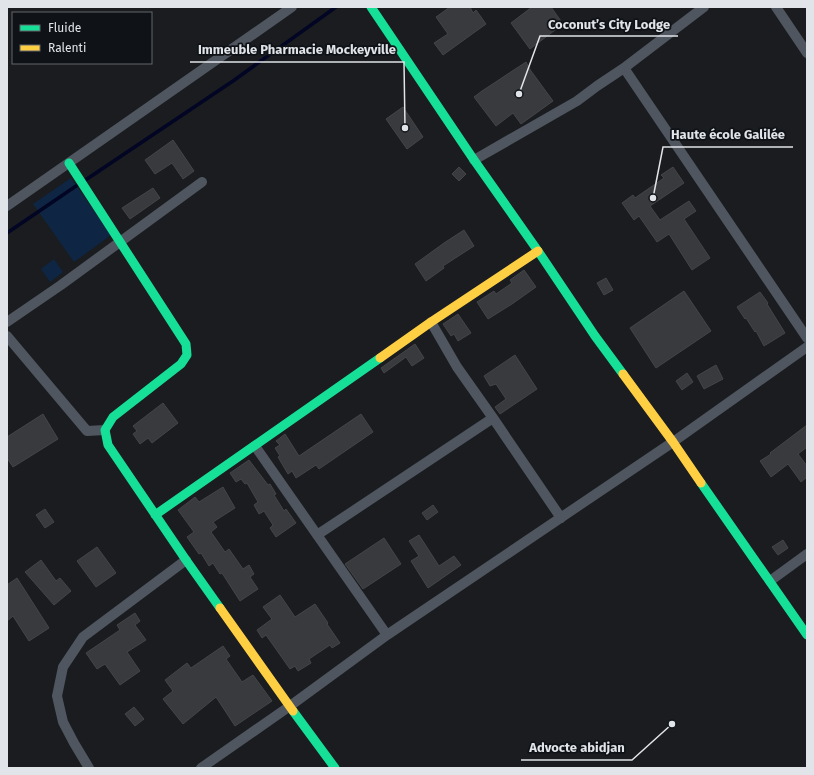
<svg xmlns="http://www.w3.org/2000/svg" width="814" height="775" viewBox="0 0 814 775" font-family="'Fira Sans',sans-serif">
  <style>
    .green { fill: #0e2643 }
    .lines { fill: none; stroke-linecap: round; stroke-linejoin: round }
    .stream { stroke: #020523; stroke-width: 3.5 }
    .building { fill: #393a3d; stroke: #434547 }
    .street { stroke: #4f5660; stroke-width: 10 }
    .fast { stroke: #16e098; stroke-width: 9 }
    .slow { stroke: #ffcf43; stroke-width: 9 }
    .leader { fill: none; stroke: #e1e4e8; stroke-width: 1.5 }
    .callout-dot { fill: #e1e4e8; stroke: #0f1318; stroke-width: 1.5 }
    .callout-label { font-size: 13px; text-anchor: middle; font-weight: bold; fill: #e1e4e8; stroke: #0f1318; stroke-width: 3.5; stroke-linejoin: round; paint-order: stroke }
  </style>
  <rect width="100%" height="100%" fill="#1a1c1f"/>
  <path class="green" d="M 71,178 L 111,235 L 74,262 L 33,204 Z
    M 54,259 L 63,272 L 50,282 L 41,269 Z"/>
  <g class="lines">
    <path class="stream" d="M 84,181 L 233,81 L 336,7
      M 7,233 L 79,184"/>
  </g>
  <path class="building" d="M 450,7 L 470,7 L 473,13 L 476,10 L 486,24 L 443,55 L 434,43 L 448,34 L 436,17 Z
    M 532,7 L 551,7 L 563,24 L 530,49 L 511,23 Z
    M 526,62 L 531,71 L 553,101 L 521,124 L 513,113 L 496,126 L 474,97 L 482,91 Z
    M 403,107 L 423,137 L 407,149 L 386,119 Z
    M 173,140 L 194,171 L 183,179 L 172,163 L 155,174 L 145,160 Z
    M 459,167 L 466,174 L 459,181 L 452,174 Z
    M 673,167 L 684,183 L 650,206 L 660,220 L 689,201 L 696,211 L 684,219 L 710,258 L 692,270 L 669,234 L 657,242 L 639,216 L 634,220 L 622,203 L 633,195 L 635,198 L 664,178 L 661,175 Z
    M 153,188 L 160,198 L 130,219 L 122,208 Z
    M 464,230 L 474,246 L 443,266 L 444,268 L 426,281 L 415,264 L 444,243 Z
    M 524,270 L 536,287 L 512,304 L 488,319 L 477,302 L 494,291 L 496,294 L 512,283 L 510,280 Z
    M 606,278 L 613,290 L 604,295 L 597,283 Z
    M 684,291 L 711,331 L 656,368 L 630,328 Z
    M 760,292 L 768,303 L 767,304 L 785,333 L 764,346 L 756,331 L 755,332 L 746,318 L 745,319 L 737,307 Z
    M 458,314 L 471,333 L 458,341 L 454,334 L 451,336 L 443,324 Z
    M 415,344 L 424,358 L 412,366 L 406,357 L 384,373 L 381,368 Z
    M 515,355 L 537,389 L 500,414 L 495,407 L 506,399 L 496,384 L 490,386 L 484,376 Z
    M 716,365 L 723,379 L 704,389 L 697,376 Z
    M 687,373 L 693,382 L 682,390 L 676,381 Z
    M 163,403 L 178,423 L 152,443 L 148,438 L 140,444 L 133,434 L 137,431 L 133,426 Z
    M 43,414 L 58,439 L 13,467 L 7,458 L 7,437 Z
    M 361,414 L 373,432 L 319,469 L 316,465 L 296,478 L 292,471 L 288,474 L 278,457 L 280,456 L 275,448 L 280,445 L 276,441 L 285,434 L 299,456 Z
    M 807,425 L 807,447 L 798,454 L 807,466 L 807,477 L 801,482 L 788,464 L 771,477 L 760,461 L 771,454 L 770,453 Z
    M 249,460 L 268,485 L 270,484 L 276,494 L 274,495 L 284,511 L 286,509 L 296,523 L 276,537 L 270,528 L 273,525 L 264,511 L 259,514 L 254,505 L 258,502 L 247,483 L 245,484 L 241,479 L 236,482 L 230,473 Z
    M 223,487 L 235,508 L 213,522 L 217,527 L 211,532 L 225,552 L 229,549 L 243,569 L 249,565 L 254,574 L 250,577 L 258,589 L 240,601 L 222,573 L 220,574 L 213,563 L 209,566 L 201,553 L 199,554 L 187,537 L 194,532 L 178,510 L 195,497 L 199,502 Z
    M 433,505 L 438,512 L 427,520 L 422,513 Z
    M 45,509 L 54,522 L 45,528 L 36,515 Z
    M 419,535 L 439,566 L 454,556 L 461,565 L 428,588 L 411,561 L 419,556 L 409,541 Z
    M 384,538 L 401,564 L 363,589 L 345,564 Z
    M 783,540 L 788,548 L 778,555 L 772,547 Z
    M 97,547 L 116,573 L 96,587 L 77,561 Z
    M 41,560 L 56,581 L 60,578 L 71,591 L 54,605 L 25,572 Z
    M 17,578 L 49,628 L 29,641 L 13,616 L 7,621 L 7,585 Z
    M 280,595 L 295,617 L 315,604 L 328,623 L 327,624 L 340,643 L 332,648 L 330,645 L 309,659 L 311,663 L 298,671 L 295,666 L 290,669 L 266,635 L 262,638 L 257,630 L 272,619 L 263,607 Z
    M 135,613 L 140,621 L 135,625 L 146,640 L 127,652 L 140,671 L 120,685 L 105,664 L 97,669 L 86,653 L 120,630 L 117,625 Z
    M 223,646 L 230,656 L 226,659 L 242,682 L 253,675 L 272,701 L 235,726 L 216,697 L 183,724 L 163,699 L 173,691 L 165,680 L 187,663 L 191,668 Z
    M 134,707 L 144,719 L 135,726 L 125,714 Z"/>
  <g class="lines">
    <path class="street" d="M 776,7 L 807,53
      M 624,68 L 807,338
      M 474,160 L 577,101 L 597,86 L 624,68 L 704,7
      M 7,206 L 292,7
      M 7,322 L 61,285 L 202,182
      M 431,322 L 457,367 L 493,418 L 561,518
      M 7,336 L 87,431 L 105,430
      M 255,446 L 387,635
      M 317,535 L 493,418
      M 770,581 L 807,554
      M 89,768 L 74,743 L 63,722 L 57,696 L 63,667 L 83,637 L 186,560
      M 201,768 L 290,706 L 387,635 L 673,442 L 807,347"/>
    <path class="fast" d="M 371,7 L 474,160 L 538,251 L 595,336 L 623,374
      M 69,163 L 186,344 L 187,355 L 181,364 L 113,417 L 105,430 L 108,445 L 186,560 L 220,608
      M 701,483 L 807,635
      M 155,515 L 380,358
      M 293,711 L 335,768"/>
    <path class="slow" d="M 380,358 L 431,322 L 538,251
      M 623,374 L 673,442 L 701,483
      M 220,608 L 293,711"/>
  </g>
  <path class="leader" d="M519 94L540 36H678M405 128L404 62H190M653 198L663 147H793M672 724L632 760H521"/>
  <g class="callout-dot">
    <circle cx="519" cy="94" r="4"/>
    <circle cx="405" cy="128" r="4"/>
    <circle cx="653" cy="198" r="4"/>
    <circle cx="672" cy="724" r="4"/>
  </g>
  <g class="callout-label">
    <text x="609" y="29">Coconut’s City Lodge</text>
    <text x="297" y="54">Immeuble Pharmacie Mockeyville</text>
    <text x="728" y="139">Haute école Galilée</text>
    <text x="577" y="752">Advocte abidjan</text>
  </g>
  <rect width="814" height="775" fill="none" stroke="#e1e4e8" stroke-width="16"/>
  <rect x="12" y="12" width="140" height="52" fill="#0f1318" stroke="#63676b"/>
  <rect x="20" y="25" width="20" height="6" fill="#16e098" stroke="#63676b"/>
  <text x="48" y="32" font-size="12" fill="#e1e4e8">Fluide</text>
  <rect x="20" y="45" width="20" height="6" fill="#ffcf43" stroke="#63676b"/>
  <text x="48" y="52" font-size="12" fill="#e1e4e8">Ralenti</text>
</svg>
